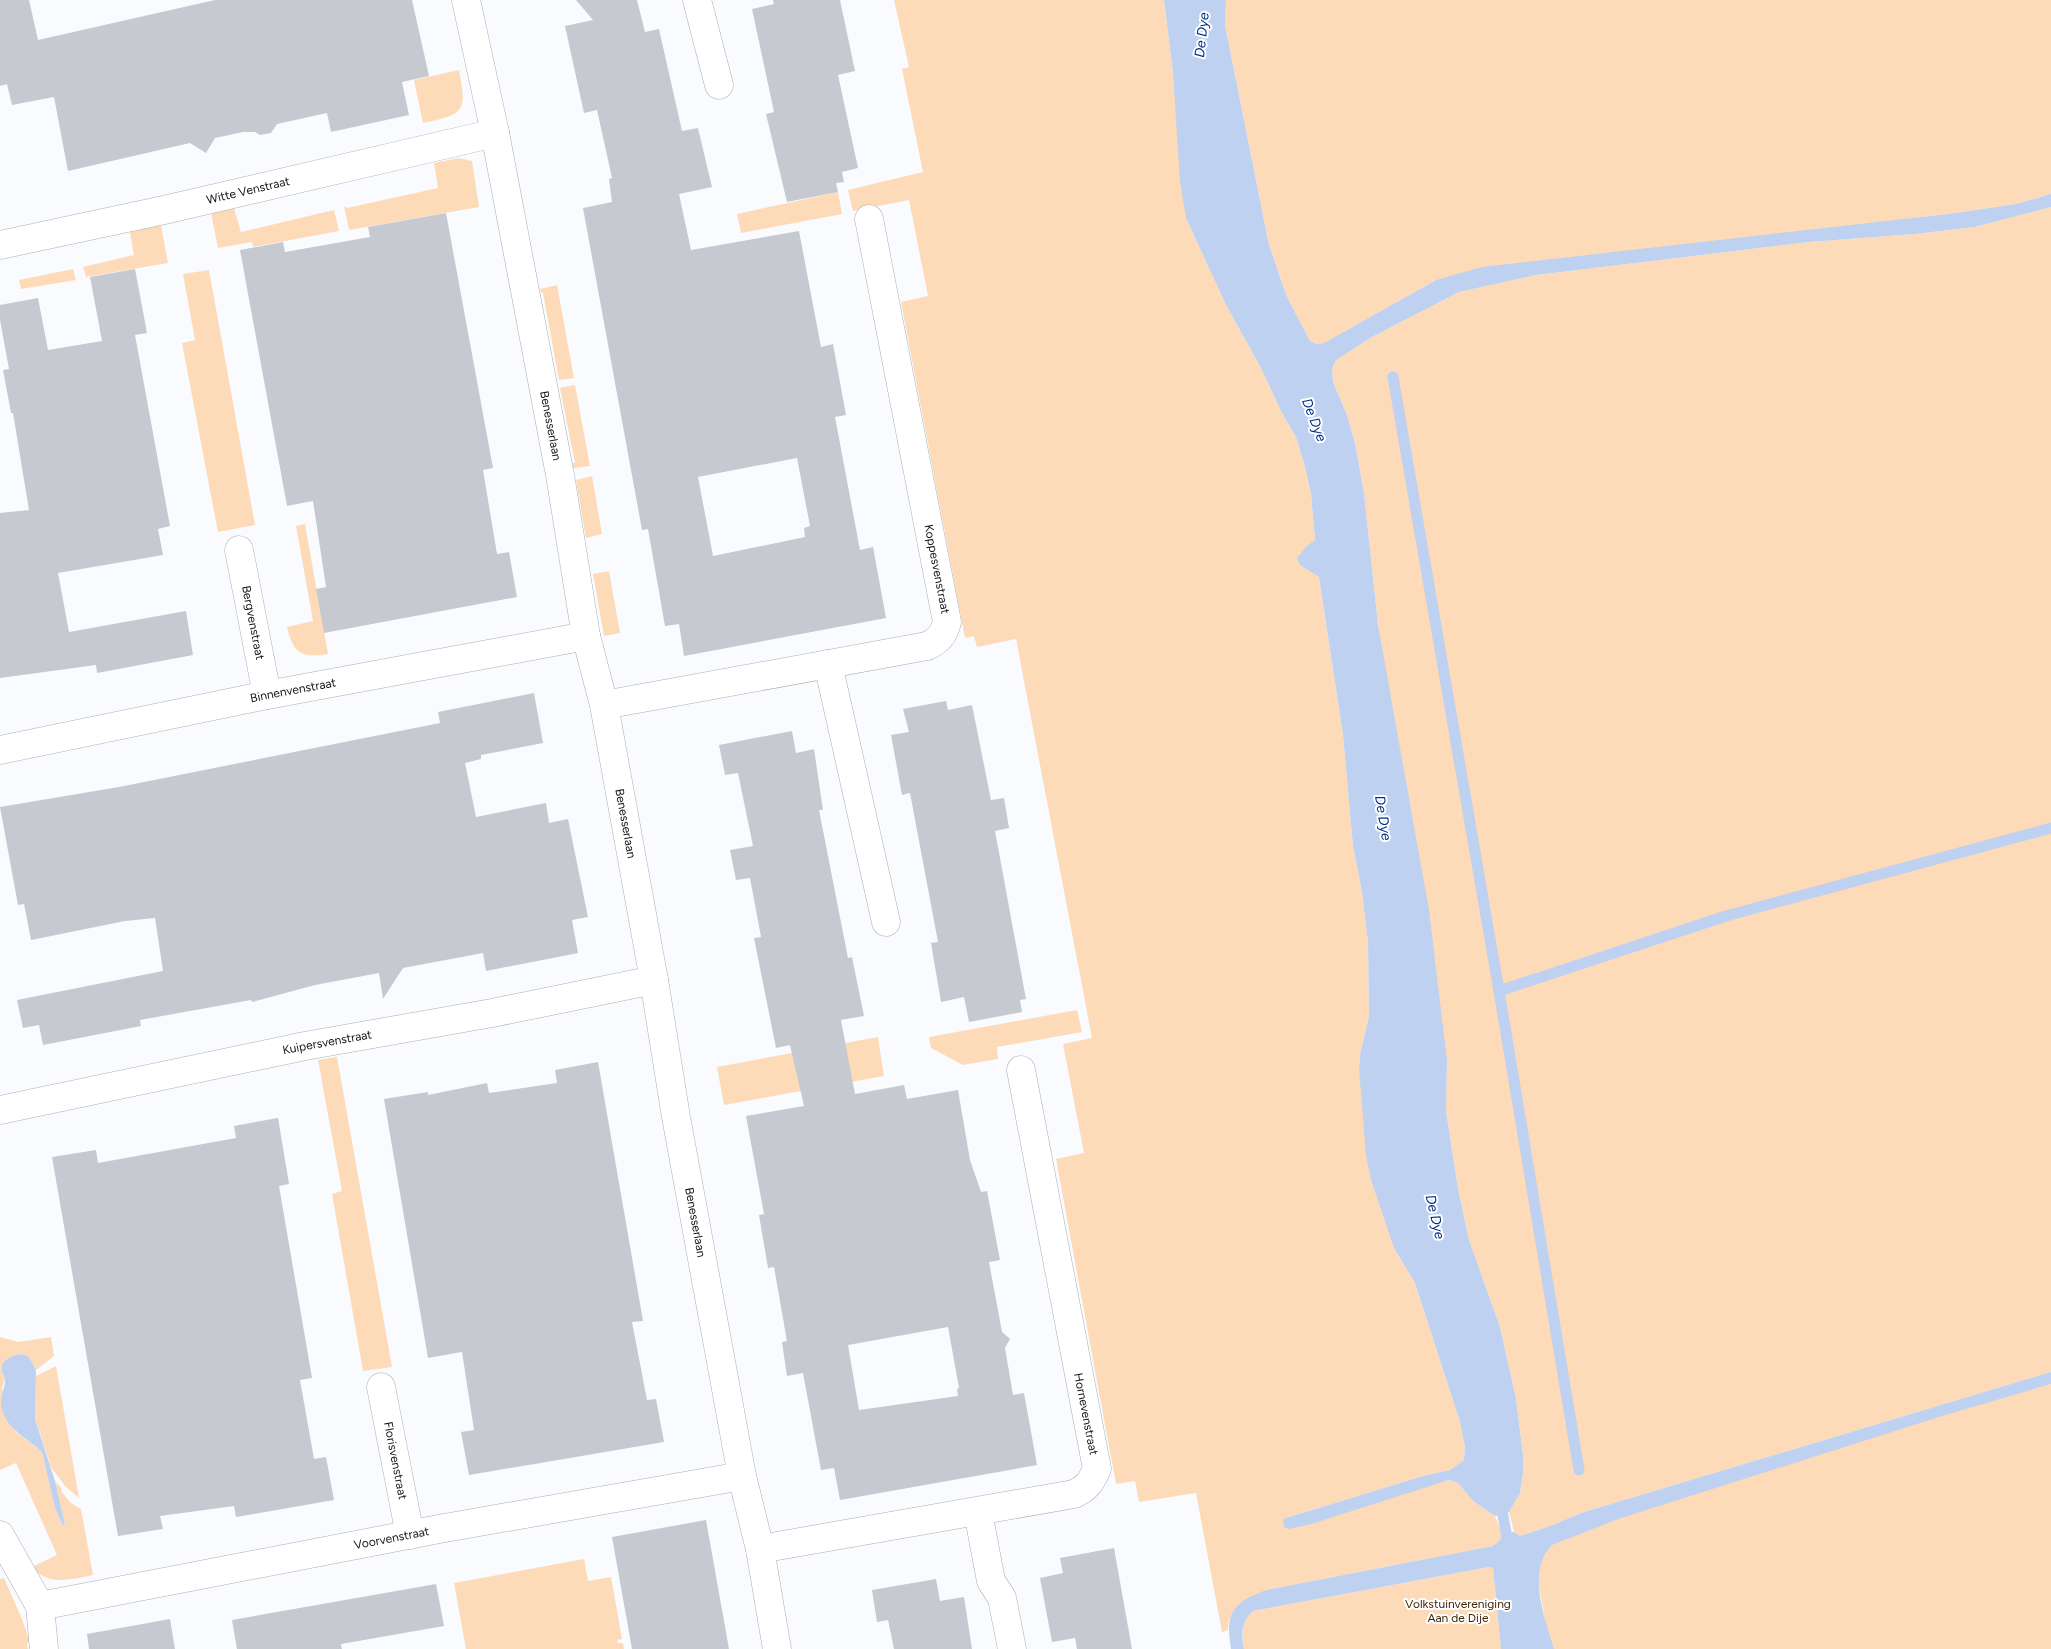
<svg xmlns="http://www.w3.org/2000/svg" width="2051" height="1649" viewBox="0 0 2051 1649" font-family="Figtree,sans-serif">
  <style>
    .green { fill: #fedbb8 }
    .water { fill: #bed1f1 }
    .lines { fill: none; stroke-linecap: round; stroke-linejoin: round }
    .stream { stroke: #bed1f1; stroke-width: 11 }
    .building { fill: #c6c9cf; fill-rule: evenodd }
    .minor-casing { stroke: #abaeb3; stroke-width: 29 }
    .minor { stroke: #fff; stroke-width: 28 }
    .labels { text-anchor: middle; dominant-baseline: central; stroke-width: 4; stroke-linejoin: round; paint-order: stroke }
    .street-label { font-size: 12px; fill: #141517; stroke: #fff }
    .park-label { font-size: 12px; fill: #402403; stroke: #fff }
    .water-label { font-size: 14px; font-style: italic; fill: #002f87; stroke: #fff }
  </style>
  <rect width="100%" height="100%" fill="#f9fbfe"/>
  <path class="green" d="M 894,0 L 1164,0 L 1173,73 L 1186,218 L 1226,305 L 1261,368 L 1282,413 L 1296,437 L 1304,463 L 1311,494 L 1315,541 L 1306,547 L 1300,565 L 1319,577 L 1343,735 L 1353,846 L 1362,892 L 1368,942 L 1369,1016 L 1360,1055 L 1359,1068 L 1394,1248 L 1415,1283 L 1460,1422 L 1465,1447 L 1464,1460 L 1450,1470 L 1423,1476 L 1286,1518 L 1449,1480 L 1458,1483 L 1473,1501 L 1495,1516 L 1502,1534 L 1500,1540 L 1493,1546 L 1266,1590 L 1229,1619 L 1228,1630 L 1222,1632 L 1196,1493 L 1139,1502 L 1135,1481 L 1116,1484 L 1056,1159 L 1084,1153 L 1063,1044 L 1092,1038 L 1016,639 L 977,647 L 974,636 L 965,638 L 901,302 L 928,296 L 909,200 L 853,211 L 848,190 L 923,172 L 902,69 L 909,67 Z
    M 1226,0 L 2051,0 L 2051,194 L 2016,204 L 1948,214 L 1767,236 L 1436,280 L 1324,343 L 1316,344 L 1310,341 L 1287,297 L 1269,245 L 1225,25 Z
    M 459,70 C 467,112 465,114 423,123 L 414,80 Z
    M 459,158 L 472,161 L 479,207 L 349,230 L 344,206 L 347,208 L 438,188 L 434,163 Z
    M 838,192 L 842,214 L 741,233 L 737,214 Z
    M 2051,207 L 2051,1372 L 1581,1513 L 1550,1526 L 1520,1536 L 1514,1532 L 1509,1512 L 1520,1493 L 1523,1473 L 1523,1455 L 1516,1399 L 1500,1327 L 1469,1240 L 1458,1189 L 1446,1111 L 1447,1060 L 1378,625 L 1364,493 L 1355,443 L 1347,415 L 1333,382 L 1332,369 L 1336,360 L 1372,337 L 1459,292 L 1536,275 L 1809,242 L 1915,234 L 1975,227 Z
    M 234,208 L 241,232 L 334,210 L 339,231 L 253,247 L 252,242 L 218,248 L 211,213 Z
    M 161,225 L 168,263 L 86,277 L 83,267 L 134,255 L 130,233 L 131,232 Z
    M 73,269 L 76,280 L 21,289 L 19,280 Z
    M 209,270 L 255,525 L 218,532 L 182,343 L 195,340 L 183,274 Z
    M 557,285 L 574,378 L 559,380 L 543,293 L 541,292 L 540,289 Z
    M 575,385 L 590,466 L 573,468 L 573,463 L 575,463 L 560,388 Z
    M 592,476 L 602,534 L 586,538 L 576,480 Z
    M 305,524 L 328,654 C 301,658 293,653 287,627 L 313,621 L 296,526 Z
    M 609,571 L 620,633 L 604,636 L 593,574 Z
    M 1077,1010 L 1082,1032 L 997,1047 L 998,1059 L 963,1065 L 931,1048 L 929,1037 Z
    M 878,1037 L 884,1076 L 724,1105 L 717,1067 Z
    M 337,1057 L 392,1367 L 363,1371 L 332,1194 L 342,1191 L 318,1060 Z
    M 0,1337 L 18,1342 L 51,1337 L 54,1356 L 35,1371 L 34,1366 L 24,1355 L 19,1354 L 7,1359 L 2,1374 L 5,1379 L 2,1388 L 15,1431 L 42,1452 L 55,1508 L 62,1524 L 63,1526 L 65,1524 L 55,1481 L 62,1489 L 61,1491 L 71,1503 L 81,1509 L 93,1575 C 72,1579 48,1587 32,1567 L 57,1555 L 16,1463 L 0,1470 Z
    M 56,1366 L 79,1498 L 65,1486 L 51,1467 L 35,1418 L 36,1376 Z
    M 2051,1384 L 2051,1649 L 1550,1649 L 1538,1580 L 1539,1545 L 1720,1477 Z
    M 584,1559 L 588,1581 L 611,1577 L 622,1639 L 617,1640 L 618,1643 L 623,1643 L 624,1649 L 466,1649 L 454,1583 Z
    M 1489,1567 L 1493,1568 L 1501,1649 L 1244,1649 C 1242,1632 1240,1623 1253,1611 Z
    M 4,1578 L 22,1619 L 30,1642 L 27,1643 L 28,1649 L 0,1649 L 0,1579 Z"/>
  <path class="water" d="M 1164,0 L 1226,0 L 1225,25 L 1269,245 L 1287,297 L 1310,341 L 1316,344 L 1324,343 L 1436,280 L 1482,267 L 1948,214 L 2016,204 L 2051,194 L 2051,207 L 1975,227 L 1915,234 L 1809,242 L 1536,275 L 1459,292 L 1372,337 L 1336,360 L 1332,369 L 1333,382 L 1347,415 L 1355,443 L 1364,493 L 1378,625 L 1429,910 L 1447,1060 L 1446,1111 L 1458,1189 L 1469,1240 L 1500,1327 L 1516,1399 L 1523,1455 L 1523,1473 L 1520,1493 L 1509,1512 L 1495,1516 L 1473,1501 L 1458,1483 L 1449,1480 L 1311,1524 L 1289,1529 L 1284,1527 L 1283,1520 L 1286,1518 L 1423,1476 L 1450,1470 L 1464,1460 L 1465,1447 L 1460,1422 L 1415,1283 L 1394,1248 L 1371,1180 L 1366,1155 L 1359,1068 L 1360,1055 L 1369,1016 L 1368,942 L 1362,892 L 1353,846 L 1343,735 L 1319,577 L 1300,565 L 1297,558 L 1306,547 L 1315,540 L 1311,494 L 1304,463 L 1296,437 L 1282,413 L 1261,368 L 1226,305 L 1186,218 L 1180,181 L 1173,73 Z
    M 19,1354 L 28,1356 L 34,1366 L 36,1372 L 35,1419 L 55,1481 L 65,1524 L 63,1526 L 55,1508 L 42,1452 C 26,1437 2,1427 1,1402 C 1,1396 6,1383 5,1379 C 4,1376 2,1374 2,1372 C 0,1360 10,1357 19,1354 Z
    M 2051,1372 L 2051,1384 L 1942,1416 L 1618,1519 L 1552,1545 C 1526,1570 1545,1619 1554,1649 L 1501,1649 L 1493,1568 L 1489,1567 L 1253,1611 C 1241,1622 1241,1633 1244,1649 L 1231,1649 C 1225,1613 1232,1603 1266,1590 L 1493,1546 L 1500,1540 L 1502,1534 L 1514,1532 L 1520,1536 L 1550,1526 L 1581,1513 Z"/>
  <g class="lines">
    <path class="stream" d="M 1393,377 L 1499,991 L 1726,916 L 2051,828
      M 1499,991 L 1579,1470
      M 1500,1500 L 1509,1548"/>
  </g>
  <path class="building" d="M 0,0 L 29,0 L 38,40 L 215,0 L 412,0 L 429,76 L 402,82 L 409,115 L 331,132 L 327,113 L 277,124 L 271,133 L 260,135 L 255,132 L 243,132 L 215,138 L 206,153 L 190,143 L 68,171 L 54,97 L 12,105 L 7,84 L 0,86 Z
    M 576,0 L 637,0 L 645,32 L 659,29 L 682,131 L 698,128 L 712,187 L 679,194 L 691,250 L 799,231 L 821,347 L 833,344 L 846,415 L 835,417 L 860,550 L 873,547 L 886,618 L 684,656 L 679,624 L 665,626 L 648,529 L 642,530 L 583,208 L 612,202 L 609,179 L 612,178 L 597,110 L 584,113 L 565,26 L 593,20 ZM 797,458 L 810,526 L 804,528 L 805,537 L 713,556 L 698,477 Z
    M 773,0 L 840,0 L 855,71 L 838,75 L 858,168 L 842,172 L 844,182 L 836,183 L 838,192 L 787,202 L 766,114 L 774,112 L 752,9 L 774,4 Z
    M 446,213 L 493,468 L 483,470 L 497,554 L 509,552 L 517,597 L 324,633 L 316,589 L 326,587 L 313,501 L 287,506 L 240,250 L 283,242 L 285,252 L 370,237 L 368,227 Z
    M 135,269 L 147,333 L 135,335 L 170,526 L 158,529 L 163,555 L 58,573 L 69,632 L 186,611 L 193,655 L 97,673 L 96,665 L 0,678 L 0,513 L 29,510 L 13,413 L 11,413 L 3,370 L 9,369 L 0,320 L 0,305 L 38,298 L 48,350 L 102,341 L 90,277 Z
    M 534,693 L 543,743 L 481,755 L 481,759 L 465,763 L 476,817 L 546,803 L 549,823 L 568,819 L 588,917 L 572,920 L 578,953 L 486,971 L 483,953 L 403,968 L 383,999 L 379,973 L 315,985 L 252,1002 L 251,1000 L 140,1020 L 141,1026 L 43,1045 L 39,1025 L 23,1028 L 17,1000 L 163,971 L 155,918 L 125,921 L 31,940 L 24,904 L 18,905 L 0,807 L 119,787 L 440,723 L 438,712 Z
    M 946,701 L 948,710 L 972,705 L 991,800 L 1004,798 L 1009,828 L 995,831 L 1026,999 L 1020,1000 L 1022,1012 L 969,1022 L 964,997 L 941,1002 L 931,943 L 938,942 L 910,793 L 902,795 L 891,735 L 909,732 L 903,709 Z
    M 792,731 L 796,753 L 814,749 L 823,810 L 819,810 L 848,958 L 852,957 L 864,1016 L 841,1020 L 855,1094 L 904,1085 L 907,1099 L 958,1090 L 970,1160 L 981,1192 L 987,1191 L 993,1223 L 1000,1260 L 989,1262 L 1002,1332 L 1010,1339 L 1005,1348 L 1013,1395 L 1024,1393 L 1037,1465 L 840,1500 L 834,1468 L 821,1470 L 803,1373 L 787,1376 L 782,1342 L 787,1341 L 774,1267 L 768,1268 L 759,1215 L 764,1214 L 746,1116 L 804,1106 L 790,1045 L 776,1048 L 754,938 L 761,937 L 750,878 L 736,880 L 730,850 L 753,846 L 738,773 L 725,775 L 719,745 ZM 948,1327 L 959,1388 L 957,1389 L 958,1396 L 859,1410 L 848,1345 Z
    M 598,1062 L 643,1321 L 632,1322 L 647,1400 L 656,1399 L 664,1442 L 469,1475 L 461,1432 L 474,1430 L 462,1352 L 428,1358 L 384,1099 L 428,1092 L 428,1095 L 487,1083 L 489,1093 L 557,1083 L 555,1070 Z
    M 278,1118 L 289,1184 L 279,1186 L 312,1378 L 300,1380 L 314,1459 L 326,1457 L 334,1500 L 236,1517 L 234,1506 L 160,1516 L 163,1529 L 118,1536 L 52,1157 L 96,1150 L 98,1163 L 236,1138 L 234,1126 Z
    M 706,1520 L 729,1649 L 632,1649 L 612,1537 Z
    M 1114,1548 L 1132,1649 L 1077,1649 L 1075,1638 L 1052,1642 L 1040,1578 L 1063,1573 L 1060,1558 Z
    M 936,1579 L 940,1601 L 964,1597 L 972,1649 L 894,1649 L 888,1620 L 877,1622 L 872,1590 Z
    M 436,1584 L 444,1626 L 341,1644 L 342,1649 L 237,1649 L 232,1620 Z
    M 170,1619 L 175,1649 L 89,1649 L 87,1634 Z"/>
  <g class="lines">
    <defs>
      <g id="minor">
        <path id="s1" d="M 466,0 L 495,133 L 522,275 L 560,475 L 586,636 L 604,705 L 654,980 L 676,1117 L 742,1476 L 760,1549 L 777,1649"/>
        <path d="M 697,0 L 719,85"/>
        <path id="s2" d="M 0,245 L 164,210 L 495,133"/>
        <path id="s3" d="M 239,550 L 267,695"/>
        <path d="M 828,664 L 886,922"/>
        <path d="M 604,705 L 927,646 C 938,641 944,635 947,622 L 869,219"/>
        <path id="s4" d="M 0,750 L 267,695 L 586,636"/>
        <path id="s5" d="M 0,1110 L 305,1046 L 492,1013 L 654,980"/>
        <path id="s6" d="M 381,1387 L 410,1535"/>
        <path d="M 978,1512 L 991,1581 L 1002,1598 L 1012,1649"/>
        <path d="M 0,1535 L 40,1606 L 44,1649"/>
        <path d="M 760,1549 L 1074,1494 C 1087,1488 1091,1482 1097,1469 L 1021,1070"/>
        <path id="s7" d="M 40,1606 L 439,1529 L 742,1476"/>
      </g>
    </defs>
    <use href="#minor" class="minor-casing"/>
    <use href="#minor" class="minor"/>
  </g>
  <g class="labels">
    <g class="street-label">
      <text stroke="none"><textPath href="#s2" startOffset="254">Witte Venstraat</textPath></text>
      <text stroke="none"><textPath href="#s1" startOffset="434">Benesserlaan</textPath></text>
      <text transform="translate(937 569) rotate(79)">Koppesvenstraat</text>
      <text stroke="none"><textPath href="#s3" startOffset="74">Bergvenstraat</textPath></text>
      <text stroke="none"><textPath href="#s4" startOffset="299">Binnenvenstraat</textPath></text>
      <text stroke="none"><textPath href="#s1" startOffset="839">Benesserlaan</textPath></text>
      <text stroke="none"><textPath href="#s5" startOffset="334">Kuipersvenstraat</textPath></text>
      <text stroke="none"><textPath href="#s1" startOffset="1244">Benesserlaan</textPath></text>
      <text transform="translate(1086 1414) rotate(79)">Hornevenstraat</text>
      <text stroke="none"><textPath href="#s6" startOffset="75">Florisvenstraat</textPath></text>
      <text stroke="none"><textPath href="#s7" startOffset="358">Voorvenstraat</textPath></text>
    </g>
    <g class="park-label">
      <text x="1458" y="1604">Volkstuinvereniging<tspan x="1458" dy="14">Aan de Dije</tspan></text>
    </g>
    <g class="water-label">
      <text transform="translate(1202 35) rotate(-84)">De Dye</text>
      <text transform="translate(1314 420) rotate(69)">De Dye</text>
      <text transform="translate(1383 818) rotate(81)">De Dye</text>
      <text transform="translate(1435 1217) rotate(77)">De Dye</text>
    </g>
  </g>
</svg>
